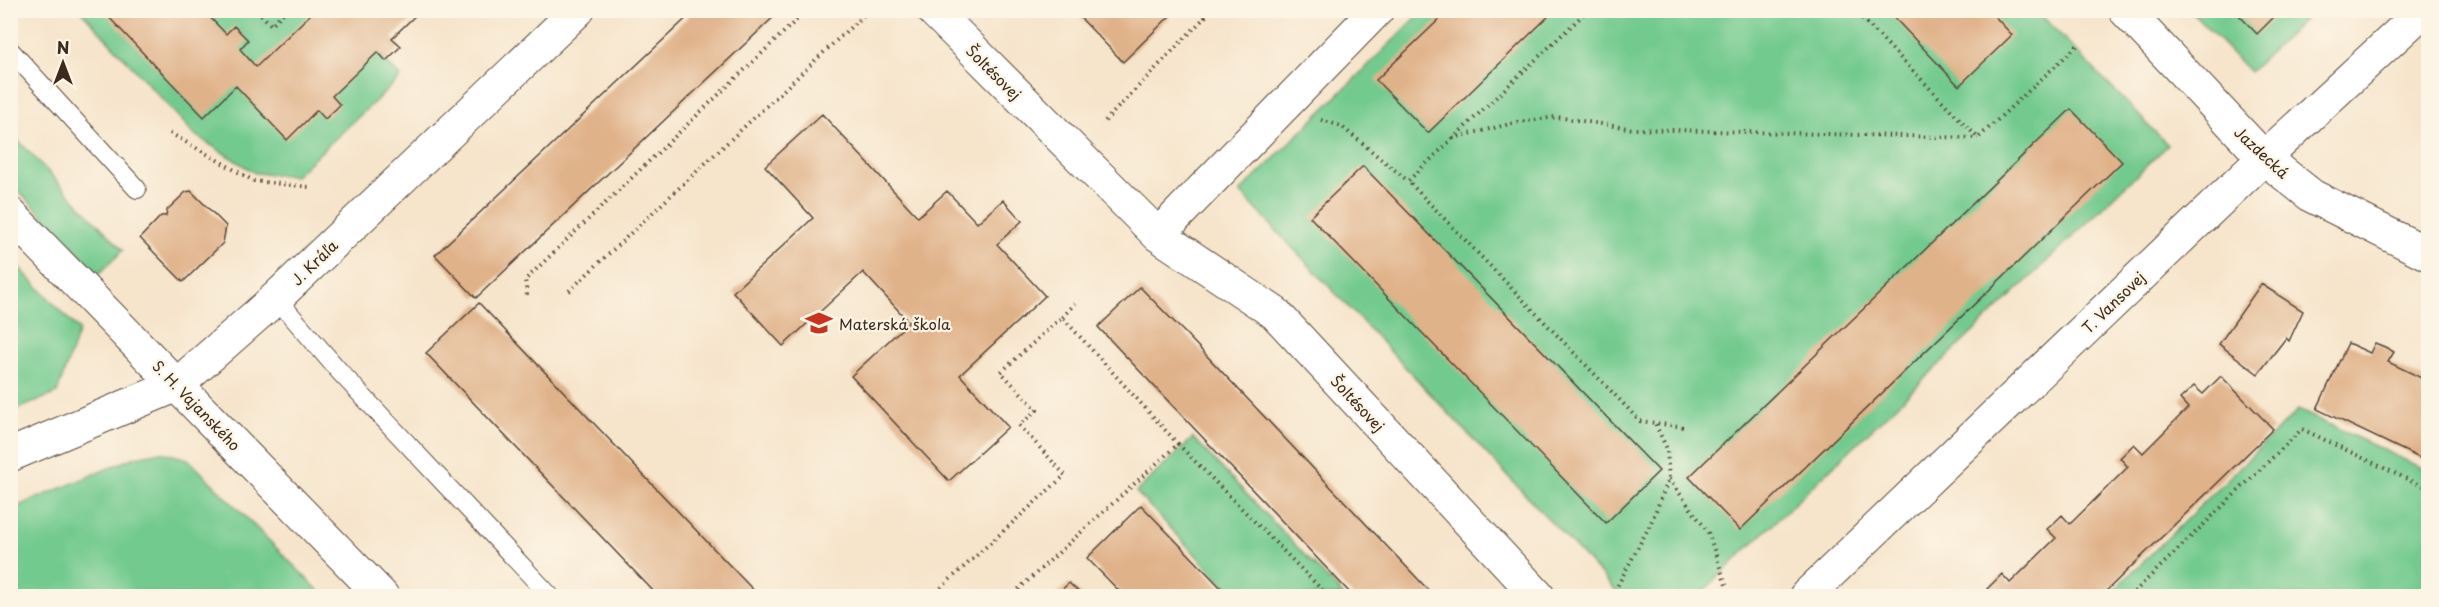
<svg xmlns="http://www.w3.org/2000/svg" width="2439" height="607" viewBox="0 0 2439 607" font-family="'Playpen Sans',sans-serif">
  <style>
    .green { fill: #73ca8f; stroke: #577a56; stroke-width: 1.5 }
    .building { fill: #e0b28a }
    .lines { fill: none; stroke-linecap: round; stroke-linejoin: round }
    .lane-casing { stroke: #574638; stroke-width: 20 }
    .street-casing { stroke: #574638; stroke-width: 35 }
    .path { stroke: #574638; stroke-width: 4; stroke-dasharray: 1.5 4.5; stroke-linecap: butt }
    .lane { stroke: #fff; stroke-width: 18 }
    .street { stroke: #fff; stroke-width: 33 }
    .labels { text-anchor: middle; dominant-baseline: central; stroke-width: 4.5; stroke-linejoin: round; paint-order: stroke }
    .street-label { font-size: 15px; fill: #3b2a1e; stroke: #fcf5e5 }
    .poi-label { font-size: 15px; fill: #3b2a1e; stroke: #fcf5e5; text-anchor: start }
  </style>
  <rect width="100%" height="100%" fill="#fcf5e5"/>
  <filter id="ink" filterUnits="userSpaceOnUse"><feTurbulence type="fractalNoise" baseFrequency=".0167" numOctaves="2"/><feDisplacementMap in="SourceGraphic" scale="12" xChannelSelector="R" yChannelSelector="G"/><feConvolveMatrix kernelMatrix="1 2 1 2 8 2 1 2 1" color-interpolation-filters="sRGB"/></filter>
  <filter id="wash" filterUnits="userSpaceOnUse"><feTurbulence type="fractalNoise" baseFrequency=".008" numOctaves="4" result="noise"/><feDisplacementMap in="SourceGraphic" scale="24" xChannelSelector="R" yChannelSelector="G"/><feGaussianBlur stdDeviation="1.35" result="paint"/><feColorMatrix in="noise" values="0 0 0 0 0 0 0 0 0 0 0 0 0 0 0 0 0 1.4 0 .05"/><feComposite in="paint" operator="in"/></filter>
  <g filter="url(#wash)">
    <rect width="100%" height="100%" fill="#f6e4cb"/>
    <path class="green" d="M 81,11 L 335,11 L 401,77 L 295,176 L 255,173 L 195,135 Z
      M 1423,11 L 2037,11 L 2168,145 L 1698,596 L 1621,596 L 1240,192 Z
      M 2191,11 L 2313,11 L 2250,72 Z
      M 10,132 L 123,250 L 99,274 L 11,183 Z
      M 10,258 L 79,330 L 57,393 L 11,412 Z
      M 2298,410 L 2428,471 L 2428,596 L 2108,596 Z
      M 1193,438 L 1344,596 L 1235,596 L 1136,492 Z
      M 161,452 L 188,459 L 324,596 L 11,596 L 11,507 L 21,505 L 135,457 Z"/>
    <g id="blocks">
      <path class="building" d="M 102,10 L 203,10 L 226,34 L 234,26 L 248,40 L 240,49 L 256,67 L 315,10 L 421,10 L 392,38 L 401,46 L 386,61 L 378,52 L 332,96 L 340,105 L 325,119 L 317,110 L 287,140 L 236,86 L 204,117 Z
        M 695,10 L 781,10 L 476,298 L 435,255 Z
        M 1073,10 L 1176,10 L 1123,62 Z
        M 1449,10 L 1555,10 L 1428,133 L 1376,80 Z
        M 1887,10 L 1989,10 L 2012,35 L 1959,86 Z
        M 2234,10 L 2281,10 L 2257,34 Z
        M 2071,109 L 2122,162 L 1740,530 L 1689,477 Z
        M 822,114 L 918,217 L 947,191 L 977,223 L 1003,200 L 1022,221 L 997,244 L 1045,296 L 960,375 L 1008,427 L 949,481 L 851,376 L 909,322 L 863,272 L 783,346 L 733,292 L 813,218 L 765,166 Z
        M 1363,166 L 1659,471 L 1606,523 L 1310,217 Z
        M 191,191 L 226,226 L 223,243 L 183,282 L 140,238 L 161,216 L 166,216 L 167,210 L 186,192 Z
        M 2261,284 L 2303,311 L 2289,341 L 2286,338 L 2258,374 L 2219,344 Z
        M 1140,287 L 1187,335 L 1434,596 L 1353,596 L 1098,327 Z
        M 479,303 L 626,457 L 759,596 L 658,596 L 426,353 Z
        M 2348,343 L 2370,353 L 2375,343 L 2385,347 L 2394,352 L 2388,362 L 2428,381 L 2428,462 L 2317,409 Z
        M 2221,376 L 2273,429 L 2101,596 L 1995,596 L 1987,589 L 2002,574 L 2010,583 L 2056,538 L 2047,529 L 2054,523 L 2062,515 L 2070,524 L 2128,467 L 2120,458 L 2134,444 L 2143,453 L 2188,408 L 2180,399 L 2194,386 L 2203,394 Z
        M 1141,505 L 1229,596 L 1124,596 L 1087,558 Z
        M 1069,583 L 1083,596 L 1055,596 Z"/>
    </g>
  </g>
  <g filter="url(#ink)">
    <use href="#blocks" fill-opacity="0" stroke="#574638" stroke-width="1.5"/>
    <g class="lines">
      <defs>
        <path id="lane" d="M 10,50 L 137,189
          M 276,298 L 340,372 L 550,596"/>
        <path id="street" d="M 933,10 L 1158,235 L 1275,313 L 1538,596
          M 2125,10 L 2264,158 L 2312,196 L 2428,254
          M 10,214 L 382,596
          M 1158,235 L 1377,10
          M 10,455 L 177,385 L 276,298 L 578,10
          M 1806,596 L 2264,158 L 2424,10"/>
      </defs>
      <use href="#lane" class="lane-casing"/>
      <use href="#street" class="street-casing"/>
      <path class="path" d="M 257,10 L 271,25 L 286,10
        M 1588,10 L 1408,181 L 1640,421 L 1684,427
        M 1854,10 L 1978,138 L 2080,43
        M 1321,120 L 1341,126 L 1408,181
        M 1105,121 L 1205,17 L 1199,10
        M 170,133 L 254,181 L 309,187
        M 1453,138 L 1518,122 L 1557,117 L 1633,129 L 1978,138
        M 569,291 L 869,10
        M 527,295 L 525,280 L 807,10
        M 1062,317 L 1075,304
        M 1178,444 L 1328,596
        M 1669,479 L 1708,532 L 1727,588
        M 932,596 L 1065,475 L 1019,425 L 1037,410 L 1001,372 L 1062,317 L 1178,444 L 1011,596
        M 1612,596 L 1650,525 L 1669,479 L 1667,449 L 1655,423
        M 2130,596 L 2302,429 L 2428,489"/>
      <use href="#lane" class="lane"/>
      <use href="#street" class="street"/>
    </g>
  </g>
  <defs>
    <symbol id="school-bare" viewBox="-9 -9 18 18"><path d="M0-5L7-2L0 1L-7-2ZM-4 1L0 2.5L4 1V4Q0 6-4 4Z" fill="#c8321e" stroke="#fcf5e5" stroke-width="2.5" paint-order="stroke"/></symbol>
  </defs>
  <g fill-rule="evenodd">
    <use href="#school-bare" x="800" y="304" width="38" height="38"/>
  </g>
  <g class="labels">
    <g class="street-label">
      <text transform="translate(994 72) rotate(45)">Šoltésovej</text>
      <text transform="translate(2262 152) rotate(43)">Jazdecká</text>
      <text transform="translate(314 262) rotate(-44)">J. Kráľa</text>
      <text transform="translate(2113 302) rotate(-44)">T. Vansovej</text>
      <text transform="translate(1358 403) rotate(47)">Šoltésovej</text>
      <text transform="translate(197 405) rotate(46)">S. H. Vajanského</text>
    </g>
    <g class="poi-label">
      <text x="839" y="323">Materská škola</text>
    </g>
  </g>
  <rect width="2439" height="607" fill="none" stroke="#fcf5e5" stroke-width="36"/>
  <g transform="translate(63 63)" stroke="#fcf5e5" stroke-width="4.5" paint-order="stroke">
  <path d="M0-4.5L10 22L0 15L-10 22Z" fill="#3b2a1e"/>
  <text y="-9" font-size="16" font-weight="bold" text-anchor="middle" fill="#3b2a1e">N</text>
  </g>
</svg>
